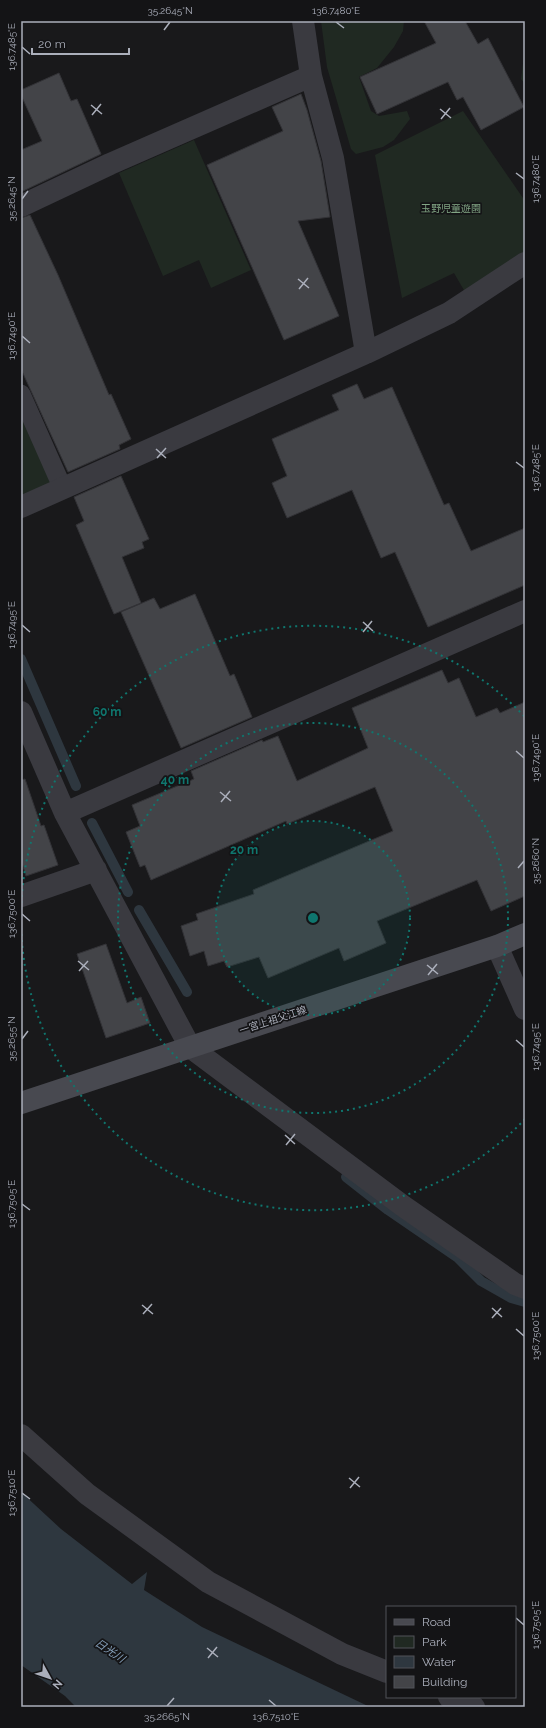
<svg xmlns="http://www.w3.org/2000/svg" width="546" height="1728" viewBox="0 0 546 1728" font-family="Raleway,'Noto Sans JP',sans-serif">
  <style>
    .green { fill: #202922 }
    .water { fill: #2e373f }
    .lines { fill: none; stroke-linecap: round; stroke-linejoin: round }
    .stream { stroke: #2e373f; stroke-width: 10 }
    .building { fill: #434448; stroke: #333337 }
    .lane { stroke: #3a3a40; stroke-width: 19 }
    .street { stroke: #3a3a40; stroke-width: 22 }
    .secondary { stroke: #484950; stroke-width: 22 }
    .ticks { fill: none; stroke: #abafbb; stroke-width: 1.5 }
    .ring { fill: none; stroke: #0f766e; stroke-width: 2; stroke-dasharray: 2 4 }
    .labels { text-anchor: middle; dominant-baseline: central; stroke-width: 3.5; stroke-linejoin: round; paint-order: stroke }
    .park-label { font-size: 10px; fill: #82a685; stroke: #141416 }
    .street-label { font-size: 10px; fill: #abafbb; stroke: #141416 }
    .water-label { font-size: 11px; font-style: italic; fill: #829cb6; stroke: #141416 }
    .centre { fill: #0f766e; stroke: #141416; stroke-width: 2 }
    .ring-label { font-size: 12px; text-anchor: middle; font-weight: bold; fill: #0f766e; stroke: #141416; stroke-width: 3.5; stroke-linejoin: round; paint-order: stroke }
    .neatline { fill: none; stroke: #abafbb; stroke-width: 1.5 }
    .ticks-label { font-size: 10px; text-anchor: middle; fill: #abafbb }
  </style>
  <rect width="100%" height="100%" fill="#19191b"/>
  <path class="green" d="M 321,21 L 404,21 L 403,31 L 394,47 L 377,68 L 359,77 L 371,111 L 379,116 L 407,111 L 410,119 L 394,140 L 383,147 L 356,154 L 351,149 L 327,67 Z
    M 525,48 L 525,84 L 521,79 Z
    M 463,111 L 525,201 L 525,252 L 465,292 L 454,273 L 402,298 L 375,155 Z
    M 194,140 L 251,270 L 211,288 L 199,260 L 163,276 L 119,173 Z
    M 21,411 L 53,484 L 21,498 Z"/>
  <path class="water" d="M 21,1492 L 61,1529 L 132,1584 L 147,1572 L 144,1590 L 202,1627 L 370,1707 L 76,1707 L 65,1696 L 21,1665 Z"/>
  <g class="lines">
    <path class="stream" d="M 21,659 L 76,786
      M 92,823 L 128,892
      M 139,910 L 187,992
      M 346,1177 L 388,1210 L 458,1258 L 481,1281 L 511,1298 L 525,1302"/>
  </g>
  <path class="building" d="M 424,21 L 465,21 L 478,44 L 488,38 L 524,107 L 481,130 L 463,97 L 457,100 L 448,82 L 377,114 L 360,77 L 436,43 Z
    M 59,73 L 71,101 L 77,99 L 101,154 L 21,192 L 21,150 L 42,141 L 21,95 L 21,90 Z
    M 301,94 L 307,110 L 321,161 L 330,217 L 298,221 L 339,316 L 284,340 L 207,165 L 283,131 L 272,107 Z
    M 30,215 L 58,275 L 109,395 L 111,394 L 131,439 L 119,445 L 120,449 L 68,472 L 21,369 L 21,218 Z
    M 357,384 L 364,399 L 392,387 L 444,505 L 449,503 L 471,551 L 525,528 L 525,585 L 428,627 L 395,552 L 381,558 L 352,490 L 287,518 L 272,483 L 287,476 L 272,439 L 339,410 L 332,395 Z
    M 121,476 L 149,539 L 142,542 L 144,548 L 122,557 L 141,603 L 114,614 L 76,525 L 84,521 L 74,497 Z
    M 195,594 L 230,676 L 234,674 L 252,717 L 181,748 L 121,612 L 154,598 L 160,609 Z
    M 442,670 L 448,683 L 459,678 L 476,717 L 497,708 L 500,713 L 525,702 L 525,896 L 491,911 L 477,880 L 377,921 L 386,943 L 344,961 L 339,948 L 268,978 L 259,957 L 227,967 L 224,961 L 208,966 L 204,951 L 190,956 L 181,926 L 198,920 L 196,914 L 254,894 L 253,890 L 393,831 L 375,787 L 287,824 L 286,821 L 151,880 L 145,865 L 140,867 L 126,832 L 140,826 L 132,805 L 194,779 L 191,771 L 262,740 L 263,742 L 278,736 L 297,781 L 368,748 L 352,708 Z
    M 25,779 L 41,826 L 44,825 L 58,865 L 26,876 L 21,860 L 21,780 Z
    M 106,944 L 127,1003 L 141,997 L 150,1023 L 106,1038 L 77,954 Z"/>
  <g class="lines">
    <path class="lane" d="M 21,394 L 63,489"/>
    <path class="street" d="M 303,21 L 311,76 L 333,158 L 366,353
      M 21,206 L 110,164 L 311,76
      M 21,507 L 366,353 L 449,313 L 525,263
      M 21,712 L 65,813 L 190,1047 L 403,1206 L 515,1284 L 525,1288
      M 65,813 L 525,611
      M 21,896 L 96,870
      M 497,946 L 525,1009
      M 21,1435 L 87,1494 L 208,1582 L 342,1654 L 387,1672
      M 449,1697 L 474,1707"/>
    <path class="secondary" d="M 21,1103 L 497,946 L 525,934"/>
  </g>
  <path class="ticks" d="M 336,22 L 344,28M 164,30 L 170,22M 22,47 L 30,54M 91,105 L 102,114M 440,109 L 451,118M 92,115 L 101,104M 441,119 L 450,108M 516,173 L 524,179M 22,199 L 28,191M 298,279 L 309,288M 299,289 L 308,278M 22,336 L 30,343M 156,449 L 166,458M 157,458 L 166,448M 516,462 L 524,468M 363,622 L 373,631M 22,625 L 30,632M 363,632 L 372,621M 516,751 L 524,758M 220,792 L 231,801M 221,802 L 230,791M 518,868 L 524,861M 22,914 L 30,921M 78,961 L 89,970M 427,965 L 438,974M 79,971 L 88,961M 428,975 L 437,964M 22,1039 L 28,1031M 516,1040 L 524,1047M 285,1135 L 295,1144M 286,1145 L 295,1134M 22,1204 L 30,1210M 142,1305 L 153,1314M 492,1308 L 502,1317M 143,1314 L 152,1304M 492,1318 L 501,1308M 516,1329 L 524,1336M 349,1478 L 360,1487M 350,1488 L 359,1477M 22,1493 L 30,1499M 516,1618 L 524,1625M 207,1648 L 218,1657M 208,1658 L 217,1647M 269,1700 L 276,1706M 167,1706 L 174,1698"/>
  <circle cx="313" cy="918" r="97" fill="#0f766e" fill-opacity=".12"/>
  <g class="ring">
    <circle cx="313" cy="918" r="97"/>
    <circle cx="313" cy="918" r="195"/>
    <path d="M525 1119A292 292 0 0 1 21 921M21 915A292 292 0 0 1 525 717"/>
  </g>
  <g class="labels">
    <g class="park-label">
      <text x="451" y="208">玉野児童遊園</text>
    </g>
    <g class="street-label">
      <text transform="translate(273 1020) rotate(-18)">一宮上祖父江線</text>
    </g>
    <g class="water-label">
      <text transform="translate(110 1651) rotate(34)">日光川</text>
    </g>
  </g>
  <circle cx="313" cy="918" r="6" class="centre"/>
  <g class="ring-label">
    <text x="107" y="716">60 m</text>
    <text x="175" y="784">40 m</text>
    <text x="244" y="854">20 m</text>
  </g>
  <rect width="546" height="1728" fill="none" stroke="#141416" stroke-width="44"/>
  <rect x="386" y="1606" width="130" height="92" fill="#141416" stroke="#505258"/>
  <rect x="394" y="1619" width="20" height="6" fill="#484950" stroke="#505258"/>
  <text x="422" y="1626" font-size="12" fill="#abafbb">Road</text>
  <rect x="394" y="1636" width="20" height="12" fill="#202922" stroke="#505258"/>
  <text x="422" y="1646" font-size="12" fill="#abafbb">Park</text>
  <rect x="394" y="1656" width="20" height="12" fill="#2e373f" stroke="#505258"/>
  <text x="422" y="1666" font-size="12" fill="#abafbb">Water</text>
  <rect x="394" y="1676" width="20" height="12" fill="#434448" stroke="#505258"/>
  <text x="422" y="1686" font-size="12" fill="#abafbb">Building</text>
  <g transform="translate(50 1678) rotate(130)" stroke="#141416" stroke-width="3" paint-order="stroke">
  <path d="M0-3L7 15L0 10L-7 15Z" fill="#abafbb"/>
  <text y="-6" font-size="11" font-weight="bold" text-anchor="middle" fill="#abafbb">N</text>
  </g>
  <path d="M32 48v6h97v-6" fill="none" stroke="#abafbb" stroke-width="2"/>
  <text x="38" y="48" font-size="12" fill="#abafbb" stroke="#141416" stroke-width="3" paint-order="stroke">20 m</text>
  <rect x="22" y="22" width="502" height="1684" class="neatline"/>
  <g class="ticks-label">
    <text x="170" y="14">35.2645°N</text>
    <text x="336" y="14">136.7480°E</text>
    <text transform="translate(11 47) rotate(-90)" y="4">136.7485°E</text>
    <text transform="translate(535 179) rotate(-90)" y="4">136.7480°E</text>
    <text transform="translate(11 199) rotate(-90)" y="4">35.2645°N</text>
    <text transform="translate(11 336) rotate(-90)" y="4">136.7490°E</text>
    <text transform="translate(535 468) rotate(-90)" y="4">136.7485°E</text>
    <text transform="translate(11 625) rotate(-90)" y="4">136.7495°E</text>
    <text transform="translate(535 758) rotate(-90)" y="4">136.7490°E</text>
    <text transform="translate(535 861) rotate(-90)" y="4">35.2660°N</text>
    <text transform="translate(11 914) rotate(-90)" y="4">136.7500°E</text>
    <text transform="translate(11 1039) rotate(-90)" y="4">35.2655°N</text>
    <text transform="translate(535 1047) rotate(-90)" y="4">136.7495°E</text>
    <text transform="translate(11 1204) rotate(-90)" y="4">136.7505°E</text>
    <text transform="translate(535 1336) rotate(-90)" y="4">136.7500°E</text>
    <text transform="translate(11 1493) rotate(-90)" y="4">136.7510°E</text>
    <text transform="translate(535 1625) rotate(-90)" y="4">136.7505°E</text>
    <text x="167" y="1720">35.2665°N</text>
    <text x="276" y="1720">136.7510°E</text>
  </g>
</svg>
